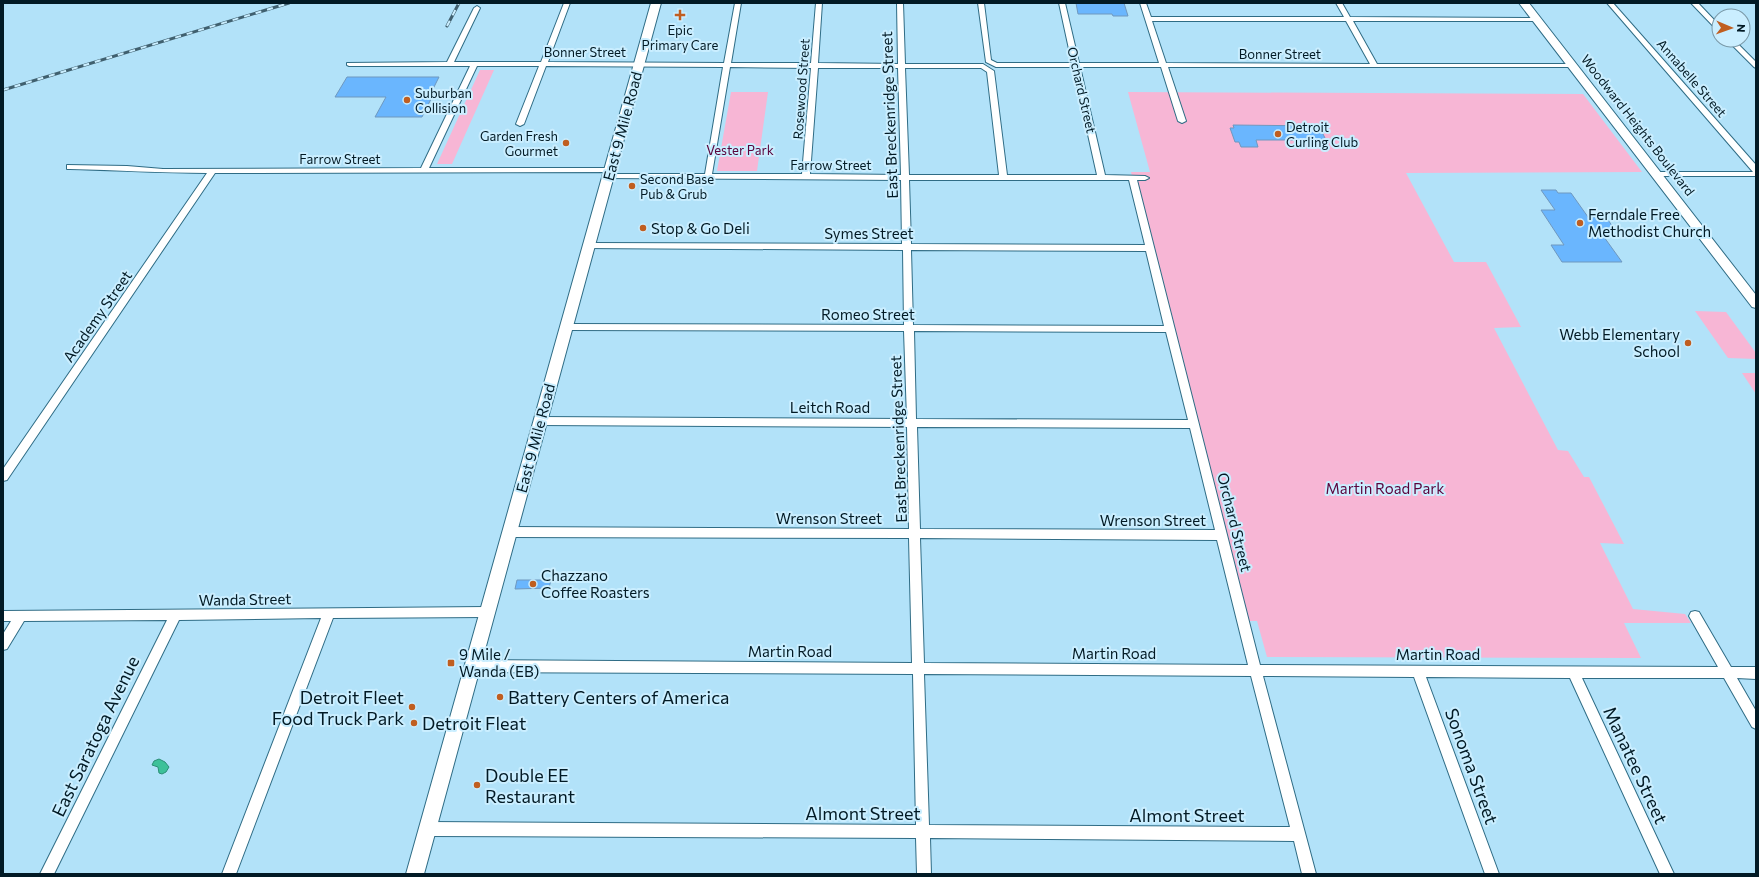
<svg xmlns="http://www.w3.org/2000/svg" width="1759" height="877" viewBox="0 0 1759 877" font-family="Commissioner,sans-serif">
  <style>
    .green { fill: #f7b6d5 }
    .water { fill: #3dc199; stroke: #2b8f76 }
    .building { fill: #6ab6fe; stroke: #6f98bf }
    .lines { fill: none; stroke-linecap: round; stroke-linejoin: round }
    .street-casing { stroke: #2f6c85; stroke-width: 2 }
    .secondary-casing { stroke: #2f6c85; stroke-width: 2 }
    .street { fill: #fff; fill-rule: evenodd }
    .secondary { fill: #fff; fill-rule: evenodd }
    .rail-casing { stroke: #40606f; stroke-width: 3 }
    .rail { stroke: #caeeff; stroke-width: 2; stroke-dasharray: 6; stroke-linecap: butt }
    .poi-dot { fill: #c05e20; stroke: #caeeff; stroke-width: 1.5 }
    .labels { text-anchor: middle; dominant-baseline: central; stroke-width: 4; stroke-linejoin: round; paint-order: stroke }
    .far-poi-label { font-size: 13px; fill: #021a25; stroke: #caeeff; text-anchor: start }
    .far-street-label { font-size: 13px; fill: #021a25; stroke: #caeeff }
    .far-park-label { font-size: 13px; fill: #5a033b; stroke: #caeeff }
    .street-label { font-size: 15px; fill: #021a25; stroke: #caeeff }
    .poi-label { font-size: 15px; fill: #021a25; stroke: #caeeff; text-anchor: start }
    .park-label { font-size: 15px; fill: #5a033b; stroke: #caeeff }
    .near-poi-label { font-size: 18px; fill: #021a25; stroke: #caeeff; text-anchor: start }
    .near-street-label { font-size: 18px; fill: #021a25; stroke: #caeeff }
  </style>
  <rect width="100%" height="100%" fill="#b2e2f9"/>
  <path class="green" d="M 480,70 L 494,70 L 452,164 L 437,164 Z
    M 731,92 L 768,92 L 757,171 L 717,171 Z
    M 1128,92 L 1583,94 L 1642,172 L 1406,173 L 1454,262 L 1486,262 L 1521,327 L 1494,328 L 1558,450 L 1568,451 L 1584,477 L 1589,477 L 1624,544 L 1600,543 L 1633,609 L 1685,614 L 1691,623 L 1624,623 L 1641,658 L 1267,657 L 1257,621 L 1243,621 L 1131,172 L 1150,172 Z
    M 1695,311 L 1726,312 L 1756,353 L 1756,359 L 1728,358 Z
    M 1742,373 L 1756,373 L 1756,394 Z"/>
  <path class="water" d="M 159,759 L 165,762 L 169,767 L 166,772 L 162,774 L 159,773 L 158,767 L 152,765 L 154,761 Z"/>
  <path class="building" d="M 1076,3 L 1124,3 L 1128,16 L 1113,16 L 1112,14 L 1078,14 Z
    M 347,77 L 439,77 L 429,97 L 432,97 L 422,117 L 375,117 L 386,97 L 335,97 Z
    M 1233,125 L 1319,126 L 1326,140 L 1256,140 L 1258,147 L 1241,147 L 1239,142 L 1235,142 L 1230,128 L 1234,128 Z
    M 1541,190 L 1556,190 L 1558,193 L 1571,193 L 1588,217 L 1606,217 L 1615,230 L 1599,230 L 1622,262 L 1562,262 L 1551,245 L 1564,245 L 1541,210 L 1555,210 Z
    M 517,580 L 551,580 L 549,588 L 515,589 Z"/>
  <g class="lines">
    <defs>
      <path id="street" d="M 564,3 L 570,3 L 548,62 L 724,63 L 735,3 L 741,3 L 731,63 L 811,63 L 816,3 L 822,3 L 818,63 L 898,64 L 897,3 L 903,3 L 905,64 L 983,64 L 994,71 L 1007,175 L 1097,175 L 1073,67 L 996,67 L 986,62 L 978,3 L 984,3 L 991,60 L 997,63 L 1072,63 L 1059,3 L 1065,3 L 1079,63 L 1159,63 L 1140,3 L 1146,3 L 1151,17 L 1344,17 L 1336,3 L 1342,3 L 1350,17 L 1538,18 L 1539,19 L 1536,21 L 1353,21 L 1377,64 L 1573,64 L 1576,66 L 1575,67 L 1168,67 L 1186,121 L 1182,123 L 1178,121 L 1161,67 L 1080,67 L 1105,175 L 1145,176 L 1149,178 L 1145,180 L 1137,180 L 1260,665 L 1718,667 L 1689,616 L 1691,612 L 1695,611 L 1699,612 L 1731,667 L 1756,667 L 1756,679 L 1737,678 L 1756,711 L 1756,729 L 1752,727 L 1724,678 L 1582,678 L 1674,874 L 1660,874 L 1570,678 L 1426,677 L 1499,874 L 1485,874 L 1414,677 L 1263,676 L 1316,874 L 1302,874 L 1294,841 L 930,838 L 931,874 L 917,874 L 916,838 L 427,836 L 422,834 L 420,829 L 422,824 L 427,822 L 916,825 L 913,674 L 471,672 L 467,670 L 465,666 L 467,662 L 471,660 L 912,663 L 909,538 L 509,537 L 505,535 L 504,532 L 505,529 L 509,527 L 909,529 L 907,427 L 539,425 L 536,424 L 534,421 L 536,418 L 539,417 L 907,419 L 904,331 L 567,330 L 562,327 L 567,324 L 904,325 L 903,250 L 585,248 L 584,246 L 588,243 L 902,244 L 901,180 L 605,178 L 604,176 L 608,174 L 705,174 L 723,67 L 546,66 L 524,124 L 520,126 L 516,124 L 539,66 L 477,66 L 429,168 L 613,168 L 614,170 L 610,172 L 215,173 L 7,480 L 3,481 L 3,469 L 207,173 C 161,173 116,170 70,169 L 67,169 L 67,165 L 127,166 L 163,169 L 421,168 L 470,66 L 349,66 L 347,65 L 347,63 L 447,62 L 474,8 L 477,6 L 480,8 L 454,62 L 541,62 ZM 1152,21 L 1346,21 L 1370,64 L 1166,63 ZM 730,67 L 811,68 L 802,174 L 712,174 ZM 818,68 L 898,68 L 901,175 L 810,174 ZM 905,68 L 981,68 L 987,72 L 999,175 L 909,175 ZM 909,180 L 1129,180 L 1145,245 L 911,244 ZM 911,250 L 1146,251 L 1164,326 L 913,325 ZM 914,331 L 1166,332 L 1188,420 L 916,419 ZM 917,427 L 1190,428 L 1215,530 L 920,529 ZM 920,538 L 1217,540 L 1248,665 L 924,663 ZM 924,674 L 1251,676 L 1290,827 L 929,825 Z
        M 1607,3 L 1613,3 L 1756,165 L 1756,176 L 1653,176 L 1653,172 L 1753,172 Z
        M 1691,3 L 1698,3 L 1719,25 L 1719,31 L 1717,30 Z
        M 1727,40 L 1734,40 L 1756,62 L 1756,68 L 1754,67 Z
        M 486,607 L 490,608 L 492,612 L 490,616 L 486,617 L 333,618 L 236,874 L 222,874 L 321,618 L 179,620 L 54,874 L 40,874 L 167,620 L 24,621 L 7,649 L 3,650 L 3,634 L 11,621 L 3,621 L 3,611 Z"/>
      <path id="secondary" d="M 651,3 L 661,3 L 424,874 L 406,874 Z
        M 1519,3 L 1529,3 L 1756,295 L 1756,308 L 1752,307 Z"/>
    </defs>
    <use href="#street" class="street-casing"/>
    <use href="#secondary" class="secondary-casing"/>
    <use href="#street" class="street"/>
    <use href="#secondary" class="secondary"/>
    <defs>
      <path id="rail" d="M 447,26 L 459,3
        M 3,90 L 289,3"/>
    </defs>
    <use href="#rail" class="rail-casing"/>
    <use href="#rail" class="rail"/>
  </g>
  <g class="poi-dot">
    <path d="M678 9h4v4h4v4h-4v4h-4v-4h-4v-4h4z"/>
    <circle cx="407" cy="100" r="4"/>
    <circle cx="1278" cy="134" r="4"/>
    <circle cx="566" cy="143" r="4"/>
    <circle cx="632" cy="186" r="4"/>
    <circle cx="1580" cy="223" r="4"/>
    <circle cx="643" cy="228" r="4"/>
    <circle cx="1688" cy="343" r="4"/>
    <circle cx="533" cy="584" r="4"/>
    <rect x="447" y="659" width="8" height="8" rx="2"/>
    <circle cx="500" cy="697" r="4"/>
    <circle cx="412" cy="707" r="4"/>
    <circle cx="414" cy="723" r="4"/>
    <circle cx="477" cy="785" r="4"/>
  </g>
  <g class="labels">
    <g class="far-poi-label">
      <text x="680" y="30" text-anchor="middle">Epic<tspan x="680" dy="15">Primary Care</tspan></text>
      <text x="415" y="93">Suburban<tspan x="415" dy="15">Collision</tspan></text>
      <text x="1286" y="127">Detroit<tspan x="1286" dy="15">Curling Club</tspan></text>
      <text x="558" y="136" text-anchor="end">Garden Fresh<tspan x="558" dy="15">Gourmet</tspan></text>
      <text x="640" y="179">Second Base<tspan x="640" dy="15">Pub &amp; Grub</tspan></text>
    </g>
    <g class="far-street-label">
      <text x="585" y="52">Bonner Street</text>
      <text x="1280" y="54">Bonner Street</text>
      <text transform="translate(1692 78) rotate(49)">Annabelle Street</text>
      <text transform="translate(801 89) rotate(-86)">Rosewood Street</text>
      <text transform="translate(1082 90) rotate(77)">Orchard Street</text>
      <text transform="translate(1638 125) rotate(52)">Woodward Heights Boulevard</text>
      <text x="340" y="159">Farrow Street</text>
      <text x="831" y="165">Farrow Street</text>
    </g>
    <g class="far-park-label">
      <text x="740" y="150">Vester Park</text>
    </g>
    <g class="street-label">
      <text transform="translate(889 115) rotate(-92)">East Breckenridge Street</text>
      <text transform="translate(622 126) rotate(-75)">East 9 Mile Road</text>
      <text x="869" y="233">Symes Street</text>
      <text x="868" y="314">Romeo Street</text>
      <text transform="translate(97 316) rotate(-55)">Academy Street</text>
      <text x="830" y="407">Leitch Road</text>
      <text transform="translate(535 438) rotate(-75)">East 9 Mile Road</text>
      <text transform="translate(898 439) rotate(-92)">East Breckenridge Street</text>
      <text x="829" y="518">Wrenson Street</text>
      <text x="1153" y="520">Wrenson Street</text>
      <text transform="translate(1235 522) rotate(76)">Orchard Street</text>
      <text transform="translate(245 599) rotate(-1)">Wanda Street</text>
      <text x="790" y="651">Martin Road</text>
      <text x="1114" y="653">Martin Road</text>
      <text x="1438" y="654">Martin Road</text>
    </g>
    <g class="poi-label">
      <text x="1588" y="214">Ferndale Free<tspan x="1588" dy="17">Methodist Church</tspan></text>
      <text x="651" y="228">Stop &amp; Go Deli</text>
      <text x="1680" y="334" text-anchor="end">Webb Elementary<tspan x="1680" dy="17">School</tspan></text>
      <text x="541" y="575">Chazzano<tspan x="541" dy="17">Coffee Roasters</tspan></text>
      <text x="459" y="654">9 Mile /<tspan x="459" dy="17">Wanda (EB)</tspan></text>
    </g>
    <g class="park-label">
      <text x="1385" y="488">Martin Road Park</text>
    </g>
    <g class="near-poi-label">
      <text x="404" y="697" text-anchor="end">Detroit Fleet<tspan x="404" dy="21">Food Truck Park</tspan></text>
      <text x="508" y="697">Battery Centers of America</text>
      <text x="422" y="723">Detroit Fleat</text>
      <text x="485" y="775">Double EE<tspan x="485" dy="21">Restaurant</tspan></text>
    </g>
    <g class="near-street-label">
      <text transform="translate(95 736) rotate(-64)">East Saratoga Avenue</text>
      <text transform="translate(1636 765) rotate(65)">Manatee Street</text>
      <text transform="translate(1472 766) rotate(70)">Sonoma Street</text>
      <text x="863" y="813">Almont Street</text>
      <text x="1187" y="815">Almont Street</text>
    </g>
  </g>
  <rect width="1759" height="877" fill="none" stroke="#021a25" stroke-width="8"/>
  <g transform="translate(1731 28) rotate(92)"><circle r="19" fill="#caeeff" stroke="#7a99a8"/>
  <path d="M0-3L7 15L0 10L-7 15Z" fill="#c05e20"/>
  <text y="-6" font-size="11" font-weight="bold" text-anchor="middle" fill="#021a25">N</text>
  </g>
</svg>
